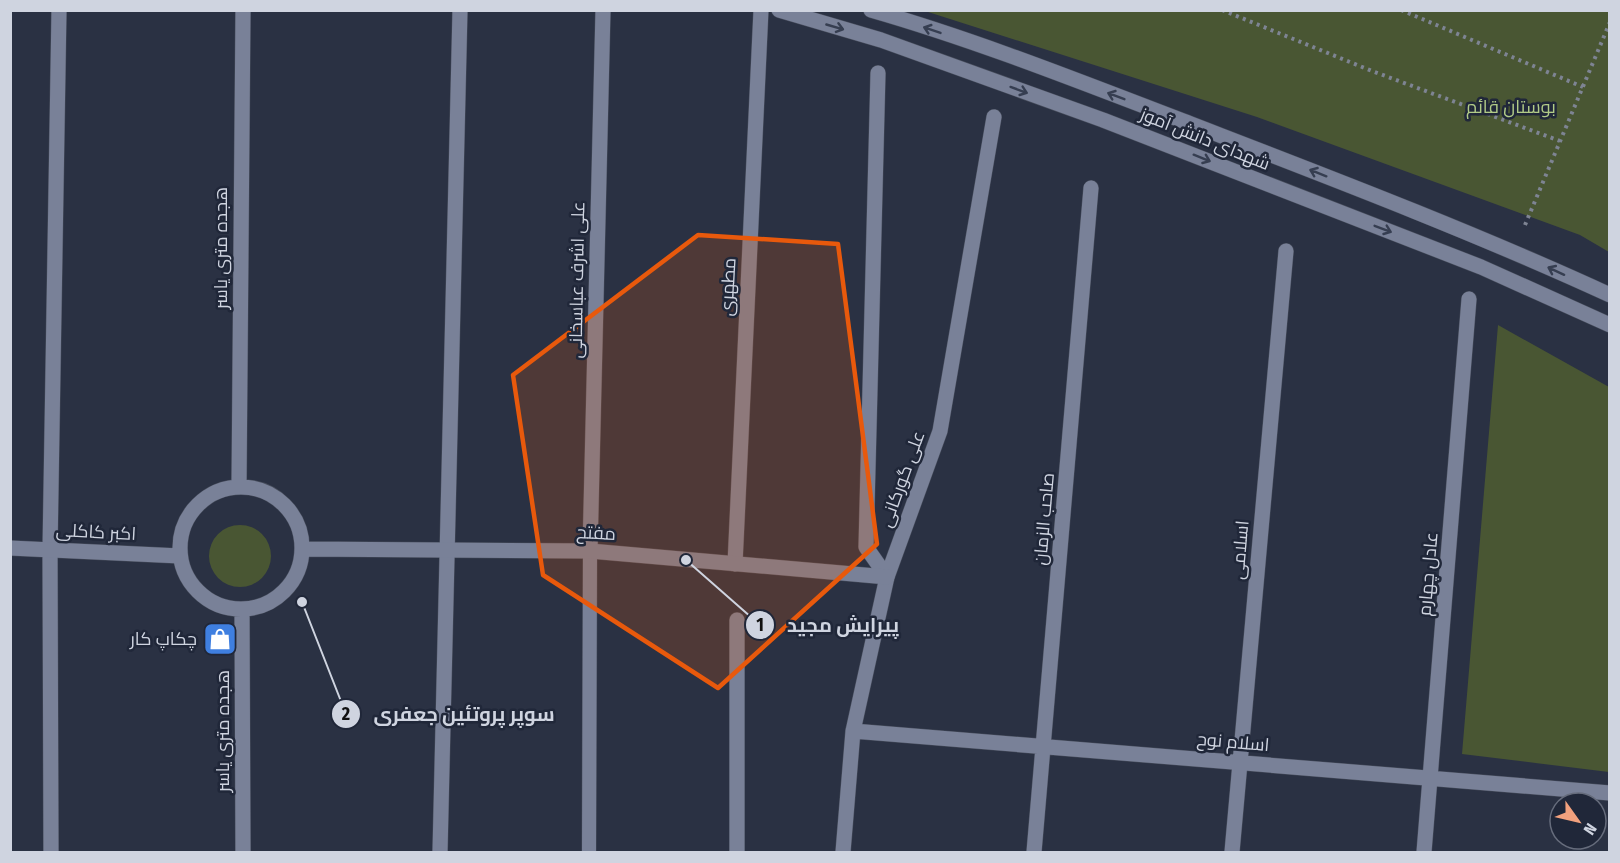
<svg xmlns="http://www.w3.org/2000/svg" width="1620" height="863" viewBox="0 0 1620 863" font-family="'Fira Sans Condensed',Cairo,sans-serif">
  <style>
    .green { fill: #495633 }
    .lines { fill: none; stroke-linecap: round; stroke-linejoin: round }
    .service-casing { stroke: #474d5c; stroke-width: 15 }
    .minor-casing { stroke: #474d5c; stroke-width: 16 }
    .tertiary-casing { stroke: #474d5c; stroke-width: 16 }
    .secondary-casing { stroke: #474d5c; stroke-width: 16 }
    .path { stroke: #7e8493; stroke-width: 4; stroke-dasharray: 3 4.5; stroke-linecap: butt }
    .service { stroke: #798198; stroke-width: 14 }
    .minor { stroke: #798198; stroke-width: 15 }
    .tertiary { stroke: #798198; stroke-width: 15 }
    .secondary { stroke: #798198; stroke-width: 15 }
    .oneway { stroke: #363e51 }
    .marked { fill: #e8590c; fill-opacity: 0.2; stroke: #e8590c; stroke-width: 4.5; stroke-linejoin: round }
    .labels { text-anchor: middle; dominant-baseline: central; stroke-width: 5; stroke-linejoin: round; paint-order: stroke }
    .park-label { font-size: 18px; fill: #b1cb87; stroke: #202739 }
    .street-label { font-size: 18px; fill: #cfd4e0; stroke: #202739 }
    .poi-label { font-size: 18px; fill: #cfd4e0; stroke: #202739; text-anchor: end }
    .leader { fill: none; stroke: #cfd4e0; stroke-width: 2 }
    .callout-dot { fill: #cfd4e0; stroke: #202739; stroke-width: 2 }
    .mark-label { font-size: 18px; text-anchor: middle; font-weight: bold; fill: #111 }
    .callout-label { font-size: 20px; text-anchor: middle; font-weight: bold; fill: #cfd4e0; stroke: #202739; stroke-width: 5; stroke-linejoin: round; paint-order: stroke }
  </style>
  <rect width="100%" height="100%" fill="#2a3143"/>
  <path class="green" d="M 925,11 L 1609,11 L 1609,252 L 1580,235 L 1257,117 Z
    M 1498,325 L 1609,387 L 1609,772 L 1462,754 Z
    M209 556a31 31 0 1 1 62 0a31 31 0 1 1-62 0Z"/>
  <g class="lines">
    <defs>
      <path id="service" d="M 589,852 L 590,551"/>
      <path id="minor" d="M 878,73 L 866,547 L 887,577
        M 590,551 L 603,10
        M 735,564 L 761,10
        M 853,731 L 1610,793
        M 51,852 L 50,550 L 59,10
        M 440,852 L 460,10
        M 737,852 L 737,620
        M 843,852 L 853,731 L 887,577 L 940,431 L 994,117
        M 1034,852 L 1091,188
        M 1232,852 L 1286,251
        M 1424,852 L 1469,299"/>
      <path id="tertiary" d="M 239,486 L 243,10
        M180 548a61 61 0 1 1 122 0a61 61 0 1 1-122 0Z
        M 10,548 L 180,556
        M 303,549 L 590,551 L 887,577
        M 242,609 L 243,852"/>
      <path id="secondary" d="M 779,10 L 881,40 L 1103,120 L 1481,267 L 1610,325
        M 871,10 C 979,41 1086,84 1191,124 C 1331,178 1473,232 1610,295"/>
    </defs>
    <use href="#service" class="service-casing"/>
    <use href="#minor" class="minor-casing"/>
    <use href="#tertiary" class="tertiary-casing"/>
    <use href="#secondary" class="secondary-casing"/>
    <path class="path" d="M 1222,10 L 1372,71 L 1560,141
      M 1401,10 L 1583,87
      M 1525,225 L 1610,22"/>
    <use href="#service" class="service"/>
    <use href="#minor" class="minor"/>
    <use href="#tertiary" class="tertiary"/>
    <use href="#secondary" class="secondary"/>
  </g>
  <defs><path id="oneway-shaft" d="M-6 0H5M1.5-3L5.5 0L1.5 3" fill="none" stroke-width="1.6" stroke-linecap="round" stroke-linejoin="round" transform="scale(1.5)"/></defs>
  <g class="oneway">
    <use href="#oneway-shaft" transform="translate(835 27) rotate(16)"/>
    <use href="#oneway-shaft" transform="translate(932 30) rotate(-161)"/>
    <use href="#oneway-shaft" transform="translate(1019 90) rotate(20)"/>
    <use href="#oneway-shaft" transform="translate(1116 96) rotate(-159)"/>
    <use href="#oneway-shaft" transform="translate(1202 158) rotate(22)"/>
    <use href="#oneway-shaft" transform="translate(1318 173) rotate(-158)"/>
    <use href="#oneway-shaft" transform="translate(1383 229) rotate(21)"/>
    <use href="#oneway-shaft" transform="translate(1556 271) rotate(-155)"/>
  </g>
  <path class="marked" d="M 698,235 L 838,244 L 877,544 L 718,688 L 543,575 L 513,375 Z"/>
  <defs>
    <symbol id="shop-square" viewBox="-11 -11 22 22"><rect x="-9" y="-9" width="18" height="18" rx="4" fill="#3f7fe0" stroke="#202739"/><path d="M-5-2.5h2.3a2.7 3.5 0 0 1 5.4 0H5L5.5 6h-11ZM-1.5-2.5h3a1.5 2.3 0 0 0-3 0Z" fill="#fff"/></symbol>
  </defs>
  <g fill-rule="evenodd">
    <use href="#shop-square" x="201" y="620" width="38" height="38"/>
  </g>
  <g class="labels">
    <g class="park-label">
      <text x="1511" y="107">بوستان قائم</text>
    </g>
    <g class="street-label">
      <text transform="translate(1205 139) rotate(22)">شهدای دانش آموز</text>
      <text transform="translate(221 248) rotate(-90)">هجده متری یاسر</text>
      <text transform="translate(577 280) rotate(-89)">علی اشرف عباسخانی</text>
      <text transform="translate(728 287) rotate(-87)">مطهری</text>
      <text transform="translate(902 479) rotate(-70)">علی گورکانی</text>
      <text transform="translate(1044 519) rotate(-85)">صاحب الزمان</text>
      <text transform="translate(96 532) rotate(3)">اکبر کاکلی</text>
      <text transform="translate(596 533) rotate(3)">مفتح</text>
      <text transform="translate(1240 550) rotate(-85)">اسلامی</text>
      <text transform="translate(1428 574) rotate(-85)">عادل چهارم</text>
      <text transform="translate(223 731) rotate(-90)">هجده متری یاسر</text>
      <text transform="translate(1233 742) rotate(5)">اسلام نوح</text>
    </g>
    <g class="poi-label">
      <text x="197" y="639">چکاپ کار</text>
    </g>
  </g>
  <path class="leader" d="M686 560L760 625M302 602L346 714"/>
  <g class="callout-dot">
    <circle cx="686" cy="560" r="6"/>
    <circle cx="302" cy="602" r="6"/>
    <circle cx="760" cy="625" r="15"/>
    <circle cx="346" cy="714" r="15"/>
  </g>
  <g class="mark-label">
    <text x="760" y="631">1</text>
    <text x="346" y="720">2</text>
  </g>
  <g class="callout-label">
    <text x="843" y="632">پیرایش مجید</text>
    <text x="464" y="721">سوپر پروتئین جعفری</text>
  </g>
  <rect width="1620" height="863" fill="none" stroke="#cfd4e0" stroke-width="24"/>
  <g transform="translate(1578 821) rotate(124)"><circle r="28" fill="#202739" stroke="#666c7c" stroke-width="1.5"/>
  <path d="M0-4.5L10 22L0 15L-10 22Z" fill="#f2a17e"/>
  <text y="-9" font-size="16" font-weight="bold" text-anchor="middle" fill="#cfd4e0">N</text>
  </g>
</svg>
